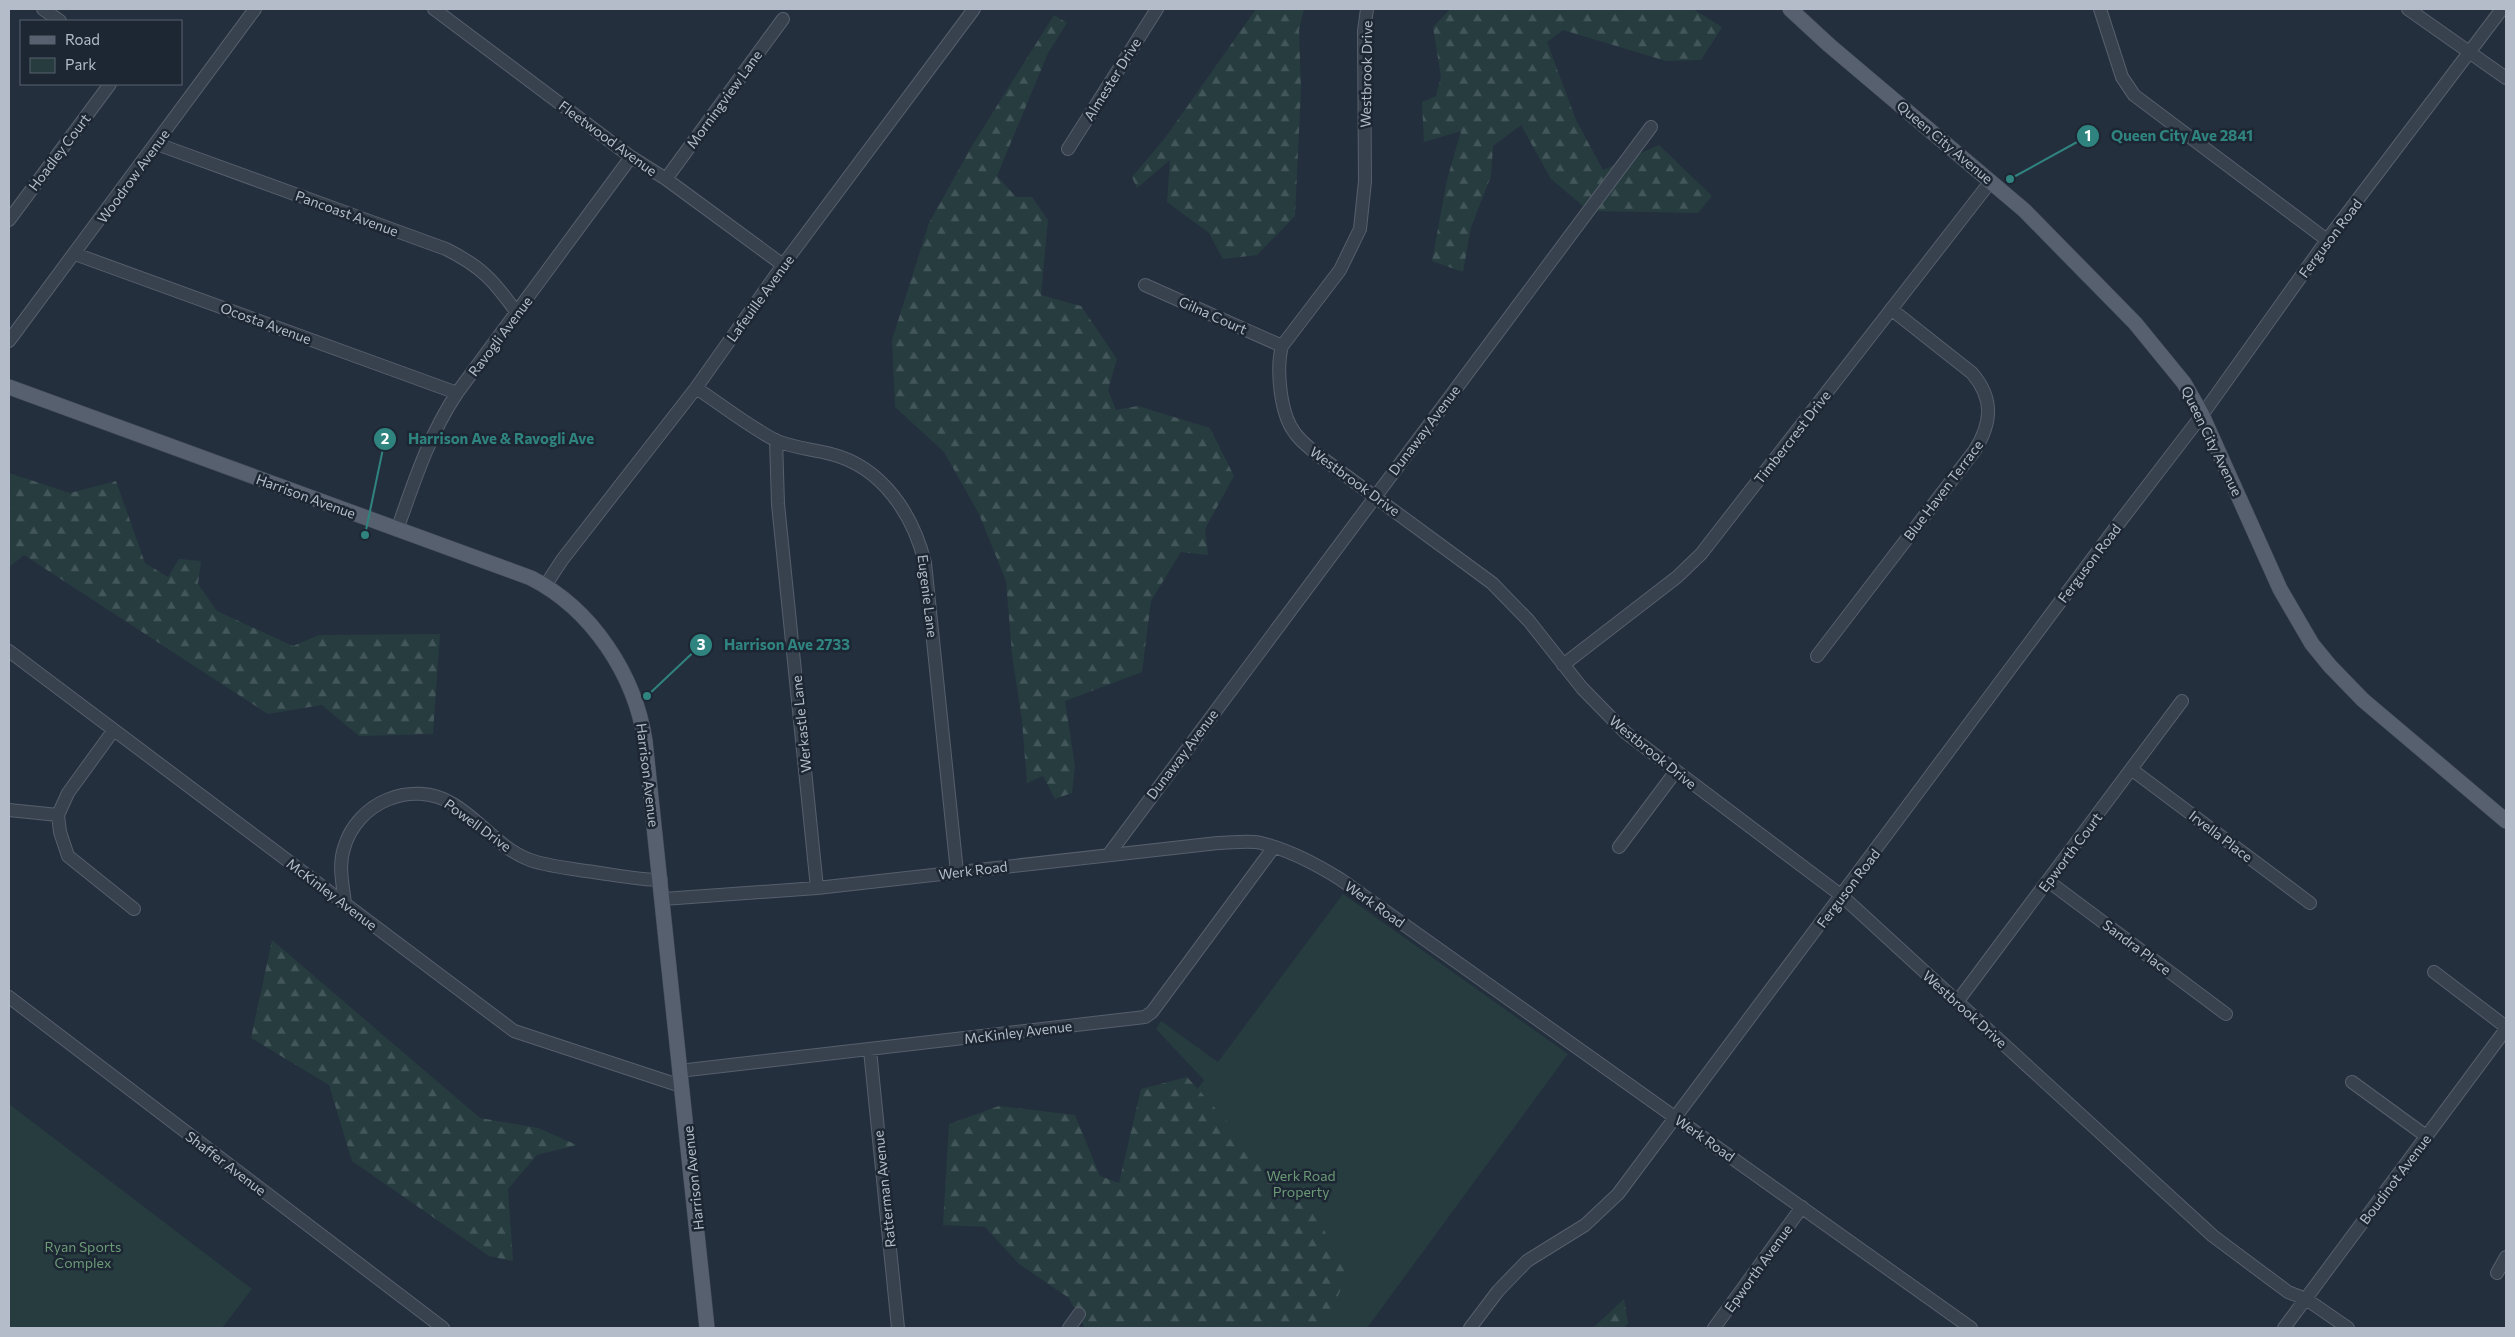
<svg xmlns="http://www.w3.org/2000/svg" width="2515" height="1337" viewBox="0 0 2515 1337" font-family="Commissioner,sans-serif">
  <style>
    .green { fill: #263c3f }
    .forest { fill: url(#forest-firs) }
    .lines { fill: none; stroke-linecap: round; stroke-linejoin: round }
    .minor-casing { stroke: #565f6c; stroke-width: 14 }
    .major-casing { stroke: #414a57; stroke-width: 16 }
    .minor { stroke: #38414e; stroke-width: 12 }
    .major { stroke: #56606e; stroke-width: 15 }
    .labels { text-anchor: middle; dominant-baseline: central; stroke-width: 5; stroke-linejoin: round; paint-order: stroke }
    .street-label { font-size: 14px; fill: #b4bcc9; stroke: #1d2633 }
    .park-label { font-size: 14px; fill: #6b9a76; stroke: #1d2633 }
    .leader { fill: none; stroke: #308480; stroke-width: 2 }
    .callout-dot { fill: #308480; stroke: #1d2633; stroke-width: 2 }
    .mark-label { font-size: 15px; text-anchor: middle; font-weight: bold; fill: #fff }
    .callout-label { font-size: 15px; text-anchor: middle; font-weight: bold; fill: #308480; stroke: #1d2633; stroke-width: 5; stroke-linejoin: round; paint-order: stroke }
  </style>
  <defs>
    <pattern id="forest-firs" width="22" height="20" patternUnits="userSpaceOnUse" patternTransform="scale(1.25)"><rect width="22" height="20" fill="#263c3f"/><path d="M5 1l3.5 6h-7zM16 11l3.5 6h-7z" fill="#435659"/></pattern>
  </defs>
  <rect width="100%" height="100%" fill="#242f3e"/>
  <path class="green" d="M 1343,894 L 1568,1054 L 1367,1328 L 1085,1328 L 1068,1279 L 1062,1274 L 1204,1080 L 1156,1029 L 1161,1021 L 1218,1062 Z
    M 9,1104 L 252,1289 L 222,1328 L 9,1328 Z"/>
  <path class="forest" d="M 1256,9 L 1304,9 L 1299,30 L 1301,89 L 1295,216 L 1257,255 L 1223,259 L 1209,233 L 1167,202 L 1170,160 L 1137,188 L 1132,177 L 1165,138 Z
    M 1450,9 L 1693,9 L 1722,27 L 1701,60 L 1666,61 L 1563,30 L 1547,42 L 1576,120 L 1603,170 L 1659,145 L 1712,196 L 1698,213 L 1589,211 L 1551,179 L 1521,125 L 1493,146 L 1491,176 L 1471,227 L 1463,272 L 1432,261 L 1447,180 L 1461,131 L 1424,142 L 1422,102 L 1436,96 L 1441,77 L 1433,27 Z
    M 1054,15 L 1067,23 L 1048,53 L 997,176 L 1016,197 L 1032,197 L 1048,220 L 1041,295 L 1081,306 L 1117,359 L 1108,390 L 1116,410 L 1138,406 L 1210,428 L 1234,476 L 1205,529 L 1208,555 L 1181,552 L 1151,601 L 1142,672 L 1065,701 L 1075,766 L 1072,793 L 1055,799 L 1043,776 L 1027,783 L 1022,721 L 1012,654 L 1006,581 L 979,514 L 944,452 L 895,407 L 892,340 L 929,223 L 973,144 Z
    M 9,473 L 70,493 L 116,481 L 145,563 L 168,577 L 179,559 L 201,561 L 198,584 L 217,611 L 293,646 L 319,635 L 440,634 L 433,734 L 359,736 L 322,705 L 268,714 L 24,555 L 9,567 Z
    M 272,940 L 480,1118 L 538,1128 L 577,1145 L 537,1155 L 508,1189 L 513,1261 L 489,1256 L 352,1161 L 329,1085 L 251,1038 Z
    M 1187,1077 L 1264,1162 L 1315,1212 L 1347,1275 L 1324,1328 L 1085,1328 L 1069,1298 L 1019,1264 L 985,1227 L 943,1225 L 949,1124 L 999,1106 L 1075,1115 L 1100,1176 L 1119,1183 L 1141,1089 Z
    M 1624,1299 L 1628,1323 L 1624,1328 L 1593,1328 Z"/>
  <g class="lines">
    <defs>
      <path id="minor" d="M 43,9 L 60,21
        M 434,9 L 631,157 L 666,179 L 783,265
        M 1367,9 L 1364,31 L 1365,181 L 1360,229 L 1340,270 L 1282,346 C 1276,369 1280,414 1295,433 C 1301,442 1310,448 1318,455 L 1492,583 L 1529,621 L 1582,688 L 1626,733 L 1842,896 L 2213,1236 L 2288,1292 L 2306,1299 L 2348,1328
        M 2100,9 L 2122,77 L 2134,95 L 2327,240
        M 2408,9 L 2506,78
        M 157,144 L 446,249 C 482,267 494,281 517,313
        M 1068,149 L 1157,9
        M 666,179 L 783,19
        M 9,220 L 110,84
        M 75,254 L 457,393
        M 1145,285 L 1282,346
        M 9,341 L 255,9
        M 696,388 C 722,405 748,426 775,440 C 792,448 813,449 831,454 C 882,467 913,514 925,563 L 957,872
        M 776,440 L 778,504 L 817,888
        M 397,530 C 414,482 429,435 457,393 L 631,157
        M 545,586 L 562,560 L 696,388 L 783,265 L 974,9
        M 9,651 L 514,1031 L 681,1086
        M 1817,656 L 1975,450 C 1992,422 1994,399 1972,373 L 1891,309
        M 1563,665 L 1677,577 L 1701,554 L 1991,181
        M 113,731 L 68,793 L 58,815 L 60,832 L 68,856 L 134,909
        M 2131,769 L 2310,903
        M 9,810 L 58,815
        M 1619,847 L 1676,771
        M 1109,854 L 1651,127
        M 2048,881 L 2226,1014
        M 663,899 L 817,888 L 1218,843 C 1232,843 1248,840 1261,843 C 1290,850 1316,864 1340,879 L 1971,1328
        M 345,904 C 343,885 338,866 344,848 C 357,802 412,779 453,804 C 480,820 500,849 530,860 C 547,866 568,868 586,871 C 611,874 636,880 661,880
        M 2434,972 L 2506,1027
        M 9,997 L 443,1328
        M 1957,1002 L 2182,701
        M 870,1050 L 898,1328
        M 679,1071 L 1145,1017 L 1152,1012 L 1274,847
        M 2352,1082 L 2426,1136
        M 2497,1273 L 2506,1257
        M 1069,1328 L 1079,1314
        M 1470,1328 L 1498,1291 L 1527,1261 L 1585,1225 L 1618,1194 L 2119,523 L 2202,415 L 2327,240 L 2502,9
        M 1714,1328 L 1802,1207
        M 2284,1328 L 2506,1029"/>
      <path id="major" d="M 1790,9 L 1829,45 L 2024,210 L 2135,323 L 2184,383 L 2202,415 L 2280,589 L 2312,644 L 2330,666 L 2363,700 L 2506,821
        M 9,387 L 531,578 C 592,609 635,675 645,741 L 707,1328"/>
    </defs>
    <use href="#minor" class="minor-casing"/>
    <use href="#major" class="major-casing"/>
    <use href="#minor" class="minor"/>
    <use href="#major" class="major"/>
  </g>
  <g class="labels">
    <g class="street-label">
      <text transform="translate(1366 74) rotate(-89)">Westbrook Drive</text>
      <text transform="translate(1112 79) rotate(-58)">Almester Drive</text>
      <text transform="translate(724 99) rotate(-54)">Morningview Lane</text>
      <text transform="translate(608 138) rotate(36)">Fleetwood Avenue</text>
      <text transform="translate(1945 142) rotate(40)">Queen City Avenue</text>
      <text transform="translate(59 152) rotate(-53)">Hoadley Court</text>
      <text transform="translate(133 176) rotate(-54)">Woodrow Avenue</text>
      <text transform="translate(347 213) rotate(20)">Pancoast Avenue</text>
      <text transform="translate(2330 238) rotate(-53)">Ferguson Road</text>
      <text transform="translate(760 298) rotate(-54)">Lafeuille Avenue</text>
      <text transform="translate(1213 315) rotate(24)">Gilna Court</text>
      <text transform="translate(266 323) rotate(20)">Ocosta Avenue</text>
      <text transform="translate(500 336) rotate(-53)">Ravogli Avenue</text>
      <text transform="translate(1424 430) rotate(-53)">Dunaway Avenue</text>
      <text transform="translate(1792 437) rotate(-52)">Timbercrest Drive</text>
      <text transform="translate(2212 441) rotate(64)">Queen City Avenue</text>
      <text transform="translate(1355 481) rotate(36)">Westbrook Drive</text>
      <text transform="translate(1943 490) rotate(-53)">Blue Haven Terrace</text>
      <text transform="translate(306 496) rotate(20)">Harrison Avenue</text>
      <text transform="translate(2089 563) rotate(-53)">Ferguson Road</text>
      <text transform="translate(928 596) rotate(83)">Eugenie Lane</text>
      <text transform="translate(801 724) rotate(-96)">Werkastle Lane</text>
      <text transform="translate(1653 752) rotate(39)">Westbrook Drive</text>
      <text transform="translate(1182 754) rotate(-53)">Dunaway Avenue</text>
      <text transform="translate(648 775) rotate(83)">Harrison Avenue</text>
      <text transform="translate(478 825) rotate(36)">Powell Drive</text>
      <text transform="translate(2221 836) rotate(37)">Irvella Place</text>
      <text transform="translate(2070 852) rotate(-53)">Epworth Court</text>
      <text transform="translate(973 870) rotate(-7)">Werk Road</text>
      <text transform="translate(1848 888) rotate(-53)">Ferguson Road</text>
      <text transform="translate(332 894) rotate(37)">McKinley Avenue</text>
      <text transform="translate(1375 904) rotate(35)">Werk Road</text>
      <text transform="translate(2137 947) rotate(37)">Sandra Place</text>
      <text transform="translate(1965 1009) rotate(42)">Westbrook Drive</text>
      <text transform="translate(1018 1032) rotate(-7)">McKinley Avenue</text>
      <text transform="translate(1705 1138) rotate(35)">Werk Road</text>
      <text transform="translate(226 1163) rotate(37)">Shaffer Avenue</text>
      <text transform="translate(693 1178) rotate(-96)">Harrison Avenue</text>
      <text transform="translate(2395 1179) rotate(-53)">Boudinot Avenue</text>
      <text transform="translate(884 1189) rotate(-96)">Ratterman Avenue</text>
      <text transform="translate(1758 1268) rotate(-54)">Epworth Avenue</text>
    </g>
    <g class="park-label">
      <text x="1301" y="1175">Werk Road<tspan x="1301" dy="16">Property</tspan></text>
      <text x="83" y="1246">Ryan Sports<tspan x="83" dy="16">Complex</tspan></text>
    </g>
  </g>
  <path class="leader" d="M2010 179L2088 136M365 535L385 439M647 696L701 645"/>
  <g class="callout-dot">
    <circle cx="2010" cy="179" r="5"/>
    <circle cx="365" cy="535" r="5"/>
    <circle cx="647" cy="696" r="5"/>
    <circle cx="2088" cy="136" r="12"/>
    <circle cx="385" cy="439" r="12"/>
    <circle cx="701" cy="645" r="12"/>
  </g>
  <g class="mark-label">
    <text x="2088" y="141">1</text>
    <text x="385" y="444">2</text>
    <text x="701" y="650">3</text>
  </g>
  <g class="callout-label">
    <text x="2182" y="141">Queen City Ave 2841</text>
    <text x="501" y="444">Harrison Ave &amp; Ravogli Ave</text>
    <text x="787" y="650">Harrison Ave 2733</text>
  </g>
  <rect width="2515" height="1337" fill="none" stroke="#b4bcc9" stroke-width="20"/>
  <rect x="20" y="20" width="162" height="65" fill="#1d2633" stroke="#59626f"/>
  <rect x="30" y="36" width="25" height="8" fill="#56606e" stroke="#59626f"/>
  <text x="65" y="45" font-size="15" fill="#b4bcc9">Road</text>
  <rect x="30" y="58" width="25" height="15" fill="#263c3f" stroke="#59626f"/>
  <text x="65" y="70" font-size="15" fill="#b4bcc9">Park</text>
</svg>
